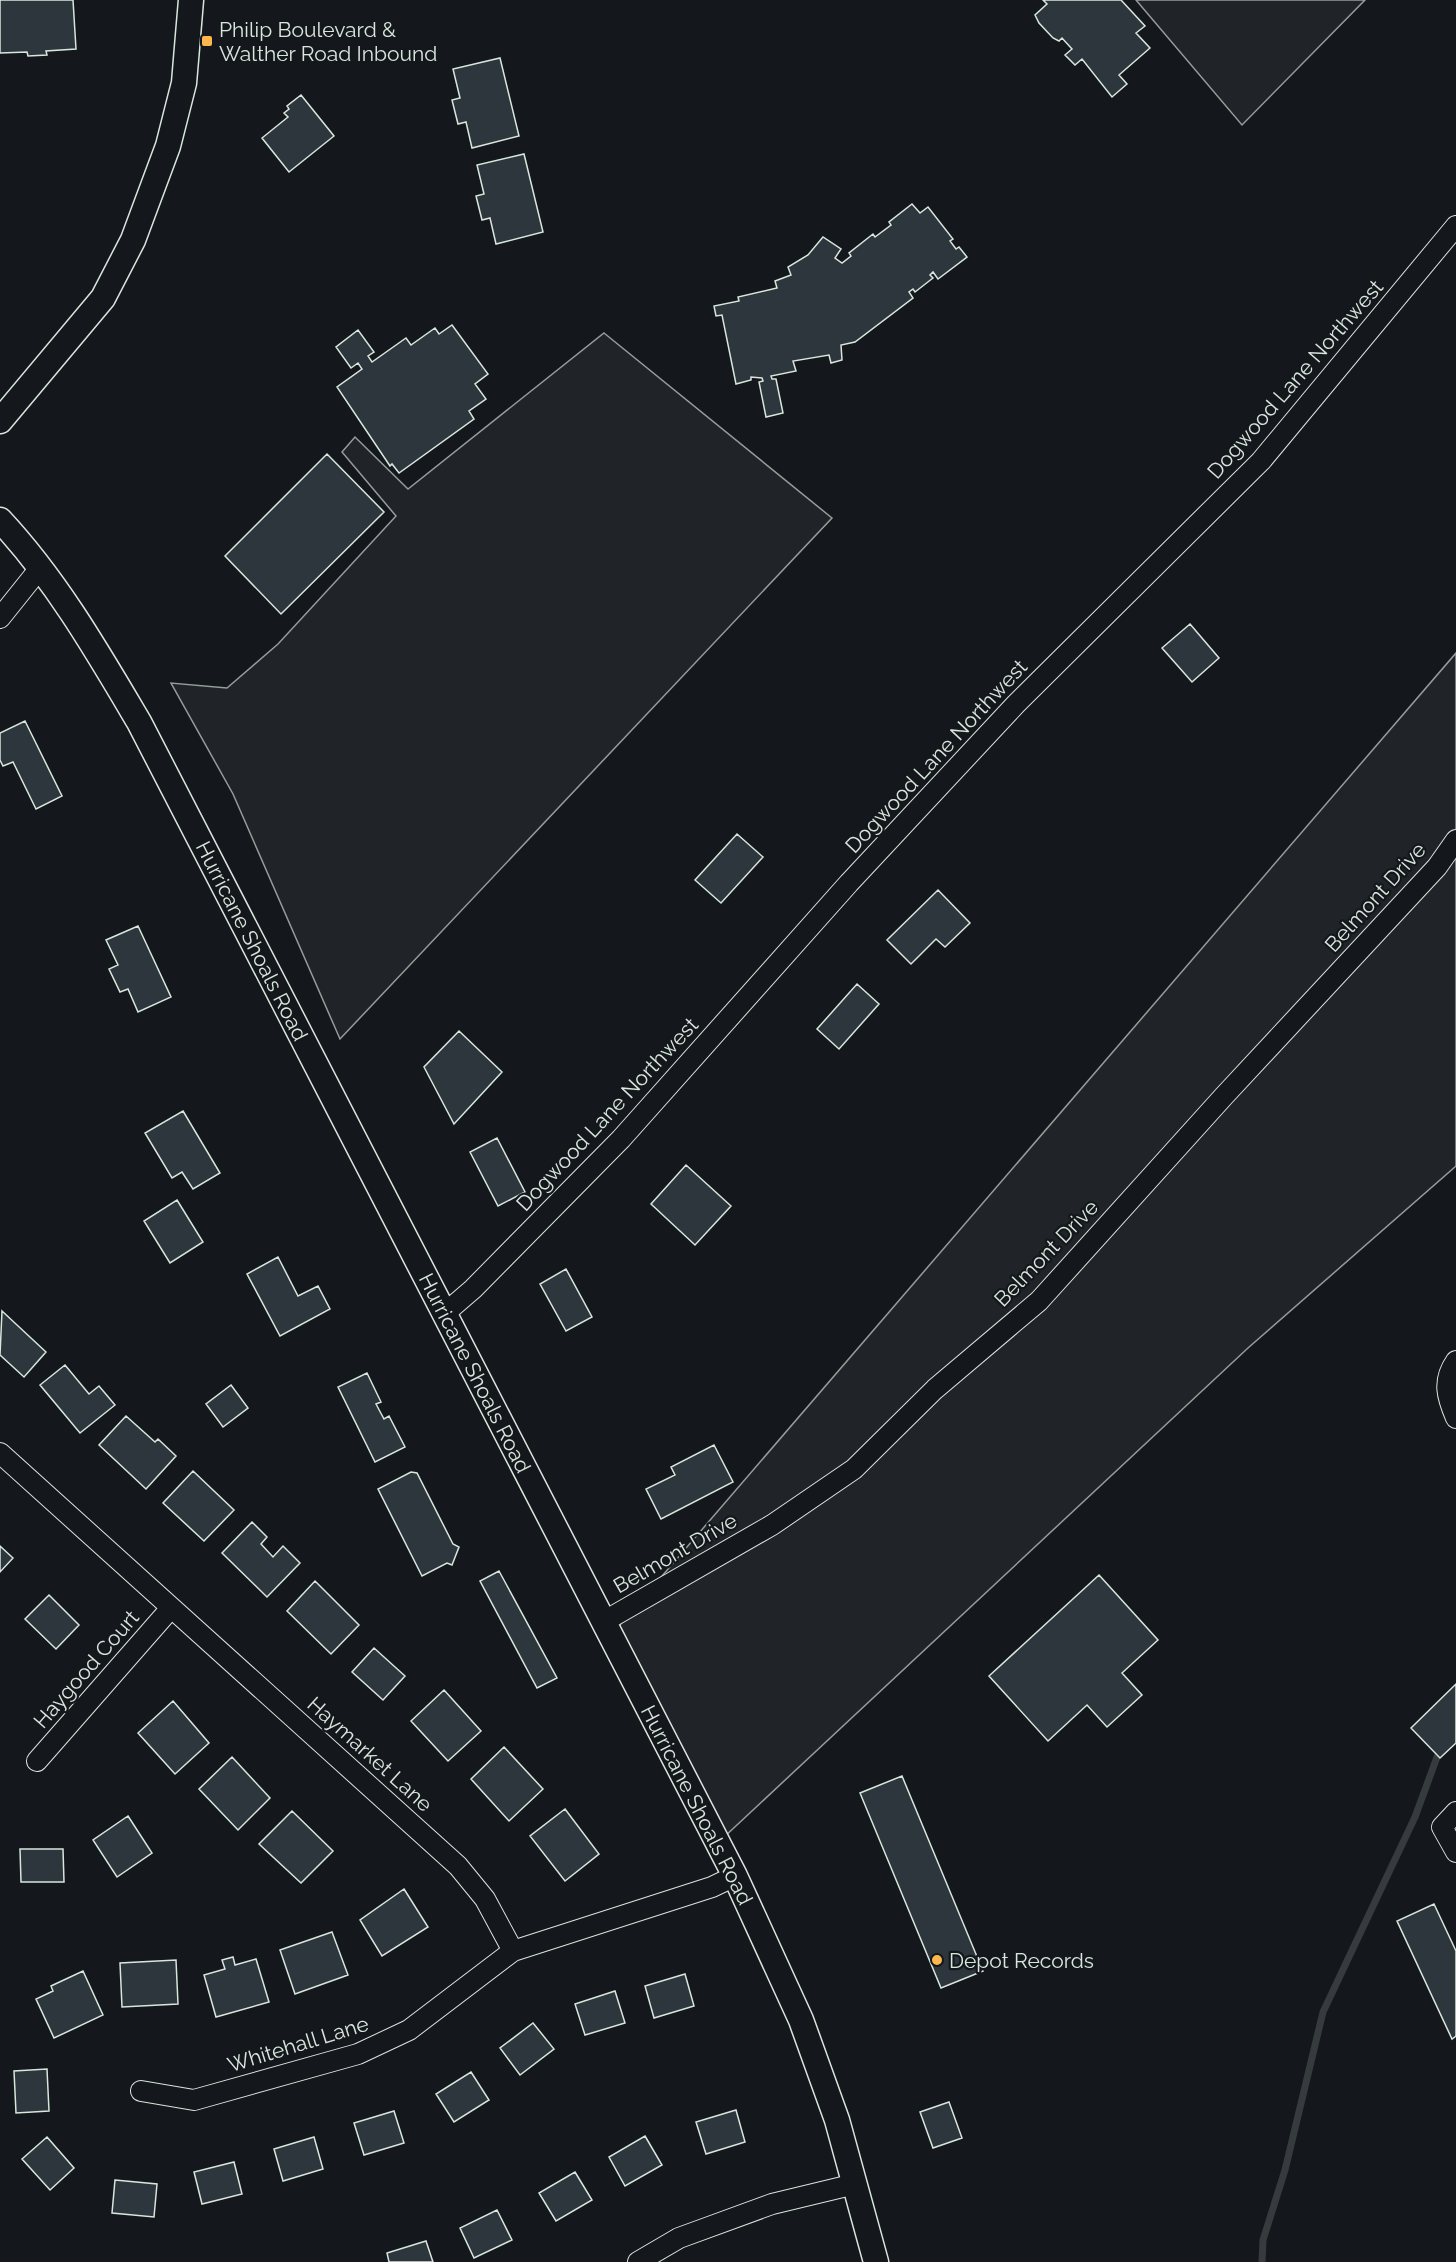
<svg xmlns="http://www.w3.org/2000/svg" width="1456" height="2262" viewBox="0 0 1456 2262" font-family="Raleway,sans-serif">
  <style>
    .green { fill: #202428; stroke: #939e99; stroke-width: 1.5 }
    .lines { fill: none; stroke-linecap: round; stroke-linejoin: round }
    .stream { stroke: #363b3e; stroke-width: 7 }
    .building { fill: #2c363c; stroke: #d8e6dc; stroke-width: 1.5 }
    .minor-casing { stroke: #d8e6dc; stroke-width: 22 }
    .tertiary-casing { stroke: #d8e6dc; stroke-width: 27 }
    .minor { stroke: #14181c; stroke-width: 20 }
    .tertiary { stroke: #14181c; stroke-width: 24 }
    .poi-dot { fill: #ffb74d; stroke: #14181c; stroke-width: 2 }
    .labels { text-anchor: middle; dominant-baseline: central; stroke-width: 4.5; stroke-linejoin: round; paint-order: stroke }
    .poi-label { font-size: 21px; fill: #d8e6dc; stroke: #14181c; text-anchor: start }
    .street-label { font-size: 21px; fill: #d8e6dc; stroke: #14181c }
  </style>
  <rect width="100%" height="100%" fill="#14181c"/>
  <path class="green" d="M 1136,0 L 1365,0 L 1242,125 Z
    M 604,333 L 832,518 L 340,1039 L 233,794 L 171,683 L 227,688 L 278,644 L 396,516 L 342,452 L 355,437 L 408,489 Z
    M 1456,653 L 1456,1166 L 1248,1348 L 723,1838 L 619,1626 Z"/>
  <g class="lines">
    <path class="stream" d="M 1262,2262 L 1263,2240 L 1285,2170 L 1323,2012 L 1415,1817 L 1440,1749"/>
  </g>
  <path class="building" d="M 0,0 L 73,0 L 76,49 L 46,51 L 47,55 L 28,56 L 27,52 L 0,53 Z
    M 1043,0 L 1121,0 L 1145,26 L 1136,33 L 1150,48 L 1119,75 L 1127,84 L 1112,97 L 1082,59 L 1075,65 L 1065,55 L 1072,49 L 1062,38 L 1059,41 L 1053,38 L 1039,23 L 1035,15 L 1047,4 Z
    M 500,58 L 519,136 L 472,148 L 466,122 L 458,124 L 452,100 L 460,98 L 453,69 Z
    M 301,95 L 334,136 L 289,172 L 262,138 L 288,117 L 284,113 L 289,109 L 287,106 Z
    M 524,154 L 543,232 L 496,244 L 490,218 L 482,220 L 476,196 L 484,194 L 477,165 Z
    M 912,204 L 920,213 L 928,207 L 953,239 L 950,241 L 956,249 L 959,247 L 967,257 L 938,279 L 933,272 L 930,275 L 933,278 L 915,292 L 913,289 L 909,292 L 913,298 L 855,342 L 841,345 L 842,360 L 831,363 L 829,355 L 793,361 L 796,371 L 771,376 L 772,379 L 776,379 L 783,413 L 766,417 L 759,382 L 763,381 L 762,378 L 751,377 L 751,380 L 736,384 L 722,315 L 716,316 L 714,306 L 739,301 L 738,297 L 777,288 L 775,281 L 791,275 L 788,267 L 808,255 L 823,237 L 841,249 L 835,258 L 842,263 L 851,256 L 849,253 L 873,234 L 875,237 L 891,225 L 889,222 Z
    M 452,325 L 488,374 L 475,384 L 486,399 L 469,411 L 474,419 L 399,473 L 392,464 L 390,466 L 337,387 L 362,369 L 358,363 L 351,368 L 336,347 L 358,330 L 374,352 L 368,356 L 372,362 L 406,338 L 411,345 L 435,328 L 439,334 Z
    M 327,454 L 384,512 L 281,614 L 225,556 Z
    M 1190,624 L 1219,658 L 1192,682 L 1162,648 Z
    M 25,721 L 62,796 L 36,809 L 13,762 L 3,766 L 0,760 L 0,733 Z
    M 737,834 L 763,857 L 721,903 L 695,880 Z
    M 938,890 L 970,923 L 945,947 L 936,939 L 911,964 L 887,940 Z
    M 138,926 L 171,997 L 138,1012 L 128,989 L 120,992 L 109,969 L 118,965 L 106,940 Z
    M 857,984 L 879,1004 L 839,1049 L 817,1029 Z
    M 459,1031 L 502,1072 L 454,1124 L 424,1067 Z
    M 183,1111 L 220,1173 L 193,1189 L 182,1172 L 172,1178 L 145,1133 Z
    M 497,1138 L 525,1192 L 498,1206 L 470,1152 Z
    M 686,1165 L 731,1206 L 695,1245 L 651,1204 Z
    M 177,1200 L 203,1242 L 170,1263 L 144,1221 Z
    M 278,1257 L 298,1296 L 318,1286 L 330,1309 L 280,1336 L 247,1274 Z
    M 566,1269 L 592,1317 L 566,1331 L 540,1284 Z
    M 2,1311 L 46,1352 L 24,1377 L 0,1355 Z
    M 65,1365 L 89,1394 L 99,1386 L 115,1405 L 80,1433 L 40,1385 Z
    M 367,1373 L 381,1402 L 376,1404 L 384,1419 L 389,1416 L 405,1447 L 375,1462 L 338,1387 Z
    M 231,1385 L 248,1408 L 223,1427 L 206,1404 Z
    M 126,1416 L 155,1442 L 158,1439 L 176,1456 L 146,1489 L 99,1445 Z
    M 714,1445 L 733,1482 L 661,1519 L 646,1489 L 675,1475 L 671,1467 Z
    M 193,1471 L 234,1510 L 204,1541 L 163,1503 Z
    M 411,1472 L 417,1473 L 453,1544 L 459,1547 L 452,1565 L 447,1563 L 422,1576 L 378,1489 Z
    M 252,1522 L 267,1537 L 261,1544 L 273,1557 L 283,1546 L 300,1563 L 267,1597 L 222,1553 Z
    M 0,1546 L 13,1558 L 0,1572 Z
    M 499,1571 L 557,1678 L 537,1688 L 480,1581 Z
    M 1099,1575 L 1158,1640 L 1122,1673 L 1142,1695 L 1107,1727 L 1087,1705 L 1048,1741 L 989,1676 Z
    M 315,1581 L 359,1625 L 331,1654 L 287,1611 Z
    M 49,1595 L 79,1625 L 56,1649 L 25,1619 Z
    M 374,1648 L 405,1676 L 383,1700 L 352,1672 Z
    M 1456,1684 L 1456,1743 L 1440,1758 L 1411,1728 Z
    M 444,1690 L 481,1731 L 448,1761 L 411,1721 Z
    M 173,1701 L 209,1743 L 175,1774 L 138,1733 Z
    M 504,1747 L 543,1789 L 509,1821 L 471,1779 Z
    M 232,1757 L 270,1798 L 238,1830 L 199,1789 Z
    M 902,1776 L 983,1971 L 941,1988 L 860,1793 Z
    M 565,1809 L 599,1854 L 565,1881 L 530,1836 Z
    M 292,1811 L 333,1851 L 301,1883 L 259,1844 Z
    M 128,1816 L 152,1853 L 117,1877 L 93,1840 Z
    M 20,1849 L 63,1849 L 64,1882 L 21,1882 Z
    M 404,1889 L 428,1927 L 382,1956 L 360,1920 Z
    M 1434,1904 L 1456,1951 L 1456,2036 L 1452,2039 L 1397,1921 Z
    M 332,1932 L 348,1975 L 295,1994 L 280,1950 Z
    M 233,1957 L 235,1965 L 256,1959 L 269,2002 L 216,2017 L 204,1975 L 225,1969 L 222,1960 Z
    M 176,1960 L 178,2004 L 122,2007 L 120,1963 Z
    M 83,1971 L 103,2015 L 54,2038 L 36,1999 L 53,1991 L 51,1986 Z
    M 685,1974 L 694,2006 L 654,2018 L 645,1986 Z
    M 615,1991 L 625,2023 L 585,2035 L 575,2004 Z
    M 533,2023 L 554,2049 L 520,2075 L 500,2048 Z
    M 47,2069 L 49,2111 L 16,2113 L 14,2071 Z
    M 471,2072 L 489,2100 L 454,2122 L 436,2094 Z
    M 949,2102 L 962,2138 L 933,2148 L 920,2112 Z
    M 736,2110 L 745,2142 L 706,2154 L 696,2122 Z
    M 394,2111 L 404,2143 L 364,2155 L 354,2123 Z
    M 645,2136 L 662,2165 L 625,2186 L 609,2157 Z
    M 47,2137 L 74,2168 L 50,2190 L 22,2159 Z
    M 314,2137 L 323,2169 L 283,2181 L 274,2149 Z
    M 234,2162 L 242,2194 L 202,2204 L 194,2172 Z
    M 575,2172 L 592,2200 L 556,2221 L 539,2193 Z
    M 115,2180 L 157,2184 L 154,2217 L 112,2213 Z
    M 497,2210 L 512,2240 L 474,2258 L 460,2228 Z
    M 426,2241 L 433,2262 L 389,2262 L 387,2253 Z"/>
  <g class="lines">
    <defs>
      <path id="minor" d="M 0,618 L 40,568
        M 444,1314 L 473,1289 L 621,1139 L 849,883 L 1016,704 L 1261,461 L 1456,226
        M 1456,1361 C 1442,1381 1447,1397 1456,1418
        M 0,1453 L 458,1866 L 485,1899 L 513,1951
        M 603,1622 L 772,1525 L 854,1469 L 935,1389 L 1039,1301 L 1224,1096 L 1437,867 L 1456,840
        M 37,1761 L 171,1608
        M 1456,1812 L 1442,1827 L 1456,1852
        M 141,2091 L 194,2100 L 358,2054 L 409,2030 L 513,1951 L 712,1887 L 735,1876
        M 638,2262 L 679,2238 L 772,2204 L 855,2184"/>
      <path id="tertiary" d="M 0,421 L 103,298 L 133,240 L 168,146 L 184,83 L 191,0
        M 0,520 C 56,580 97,651 139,722 L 735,1876 L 801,2020 L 837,2120 L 876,2262"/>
    </defs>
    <use href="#minor" class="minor-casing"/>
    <use href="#tertiary" class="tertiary-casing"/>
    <use href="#minor" class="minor"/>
    <use href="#tertiary" class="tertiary"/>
  </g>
  <g class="poi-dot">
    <rect x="201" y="35" width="12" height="12" rx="3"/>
    <circle cx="937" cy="1960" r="6"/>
  </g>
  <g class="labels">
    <g class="poi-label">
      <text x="219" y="29">Philip Boulevard &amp;<tspan x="219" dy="24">Walther Road Inbound</tspan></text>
      <text x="949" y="1960">Depot Records</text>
    </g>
    <g class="street-label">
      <text transform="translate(1295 379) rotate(-49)">Dogwood Lane Northwest</text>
      <text transform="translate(936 756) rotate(-47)">Dogwood Lane Northwest</text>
      <text transform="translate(1375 897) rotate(-48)">Belmont Drive</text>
      <text transform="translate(252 941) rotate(63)">Hurricane Shoals Road</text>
      <text transform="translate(607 1114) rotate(-47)">Dogwood Lane Northwest</text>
      <text transform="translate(1046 1253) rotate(-46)">Belmont Drive</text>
      <text transform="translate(475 1373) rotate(63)">Hurricane Shoals Road</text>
      <text transform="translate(675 1553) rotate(-30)">Belmont Drive</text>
      <text transform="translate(86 1669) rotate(-49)">Haygood Court</text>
      <text transform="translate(370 1754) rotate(42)">Haymarket Lane</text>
      <text transform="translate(697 1805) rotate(63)">Hurricane Shoals Road</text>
      <text transform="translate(298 2044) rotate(-17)">Whitehall Lane</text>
    </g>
  </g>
</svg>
